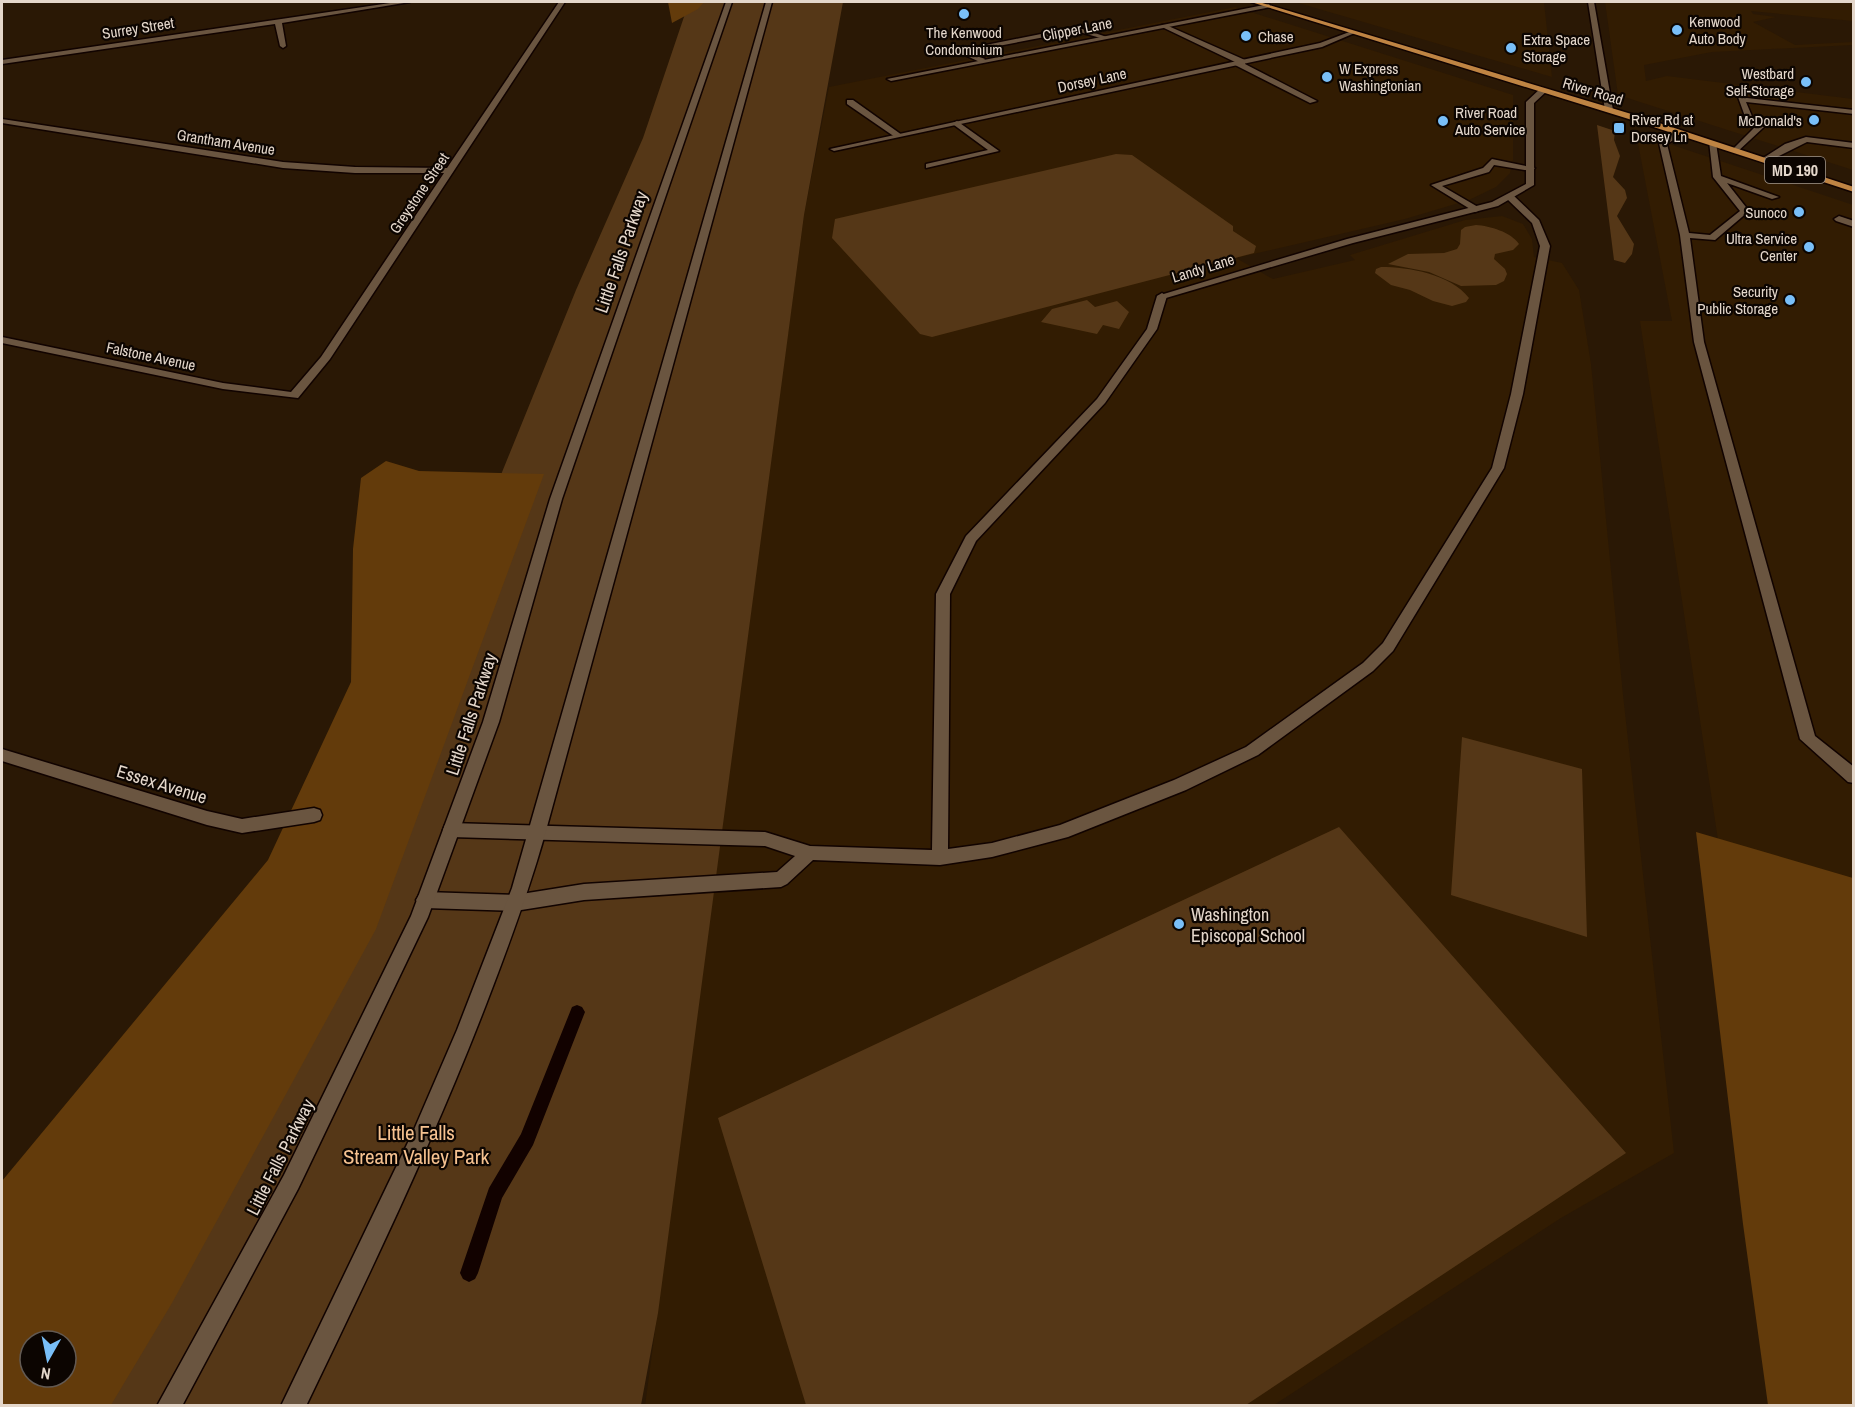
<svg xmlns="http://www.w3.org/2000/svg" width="1855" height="1407" viewBox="0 0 1855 1407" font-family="'Archivo Narrow',sans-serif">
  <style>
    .built { fill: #321c02 }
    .green { fill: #553717; fill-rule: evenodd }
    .forest { fill: #633b0b; fill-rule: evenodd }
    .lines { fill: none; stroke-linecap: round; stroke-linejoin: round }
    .stream { fill: #120200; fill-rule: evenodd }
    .service-casing { stroke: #110300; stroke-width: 3 }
    .minor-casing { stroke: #110300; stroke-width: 3 }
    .secondary-casing { stroke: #110300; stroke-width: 3 }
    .primary-casing { stroke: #110300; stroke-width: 3 }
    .service { fill: #6a5540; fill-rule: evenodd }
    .minor { fill: #6a5540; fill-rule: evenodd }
    .secondary { fill: #6a5540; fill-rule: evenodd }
    .primary { fill: #bf8443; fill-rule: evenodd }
    .poi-dot { fill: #79bff8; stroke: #0c0501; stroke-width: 2 }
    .labels { text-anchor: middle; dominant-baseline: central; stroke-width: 4.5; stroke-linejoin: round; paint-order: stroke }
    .far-poi-label { font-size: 15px; fill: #e4d7cb; stroke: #0c0501; text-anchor: start }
    .far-street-label { font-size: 15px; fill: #e4d7cb; stroke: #0c0501 }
    .shield { fill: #0c0501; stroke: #a3988e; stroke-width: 1.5 }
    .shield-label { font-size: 16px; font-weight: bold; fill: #e4d7cb }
    .street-label { font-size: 18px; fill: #e4d7cb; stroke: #0c0501 }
    .poi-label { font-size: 18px; fill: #e4d7cb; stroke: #0c0501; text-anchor: start }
    .near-park-label { font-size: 21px; fill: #f6c290; stroke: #0c0501 }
  </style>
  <rect width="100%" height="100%" fill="#2a1805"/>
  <path class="built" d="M 1295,2 L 1544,2 L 1552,77 Z
    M 1605,2 L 1853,2 L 1853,21 L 1751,11 L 1753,14 L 1776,17 L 1753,22 L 1795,45 L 1853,42 L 1853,45 L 1712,52 L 1644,65 L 1646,81 L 1667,76 L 1853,99 L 1853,170 L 1618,95 Z
    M 1235,7 L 1513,95 L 1513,160 L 1510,173 L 1496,187 L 1469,200 L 1405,219 L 1236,258 L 1273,279 L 1355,260 L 1350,255 L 1465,220 L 1502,216 L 1523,224 L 1532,239 L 1534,257 L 1562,263 L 1579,290 L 1591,364 L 1623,695 L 1674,1153 L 1561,1218 L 1274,1405 L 645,1406 L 779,399 L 804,215 L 829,87 Z
    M 1636,133 L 1853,205 L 1853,878 L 1718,840 L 1640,321 L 1672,321 Z"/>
  <path class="green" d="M 689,2 L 843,2 L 804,215 L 658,1313 L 641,1405 L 2,1405 L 2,1254 L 403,716 L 576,290 L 643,138 ZM 30,1341 L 66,1341 L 66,1377 L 30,1377 Z
    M 1597,125 L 1615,131 L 1614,140 L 1620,156 L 1613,177 L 1625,190 L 1627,198 L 1617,216 L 1634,244 L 1632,254 L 1625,263 L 1614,260 Z
    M 1116,154 L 1132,155 L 1233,226 L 1233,231 L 1256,246 L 1254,253 L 932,337 L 920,334 L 832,238 L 835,219 Z
    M 1476,225 C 1490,226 1511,232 1519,244 L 1513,250 L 1495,254 L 1494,259 L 1505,269 L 1507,274 L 1504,281 L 1496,285 L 1461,286 L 1429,272 L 1388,264 L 1408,254 L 1444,253 L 1457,249 L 1460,244 L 1461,230 L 1465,227 Z
    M 1381,267 C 1408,267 1451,274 1469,298 L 1466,302 L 1452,306 L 1433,301 L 1410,290 L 1391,285 L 1375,273 L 1376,269 Z
    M 1087,300 L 1095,307 L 1117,301 L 1129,312 L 1119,329 L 1103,325 L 1097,334 L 1041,322 L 1052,309 Z
    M 1462,737 L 1582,769 L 1587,937 L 1451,895 Z
    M 1339,827 L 1626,1153 L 1246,1405 L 806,1405 L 718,1118 Z"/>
  <path class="forest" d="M 668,2 L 704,2 L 698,9 L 672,23 Z
    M 386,461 L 419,471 L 544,474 L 376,929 L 172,1303 L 111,1405 L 2,1406 L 2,1181 L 268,860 L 351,682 L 353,549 L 361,478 ZM 30,1341 L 66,1341 L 66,1377 L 30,1377 Z
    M 1696,832 L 1853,878 L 1853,1405 L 1768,1405 L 1743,1224 Z"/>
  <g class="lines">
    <path class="stream" d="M 577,1005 L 582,1007 L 585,1012 L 533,1145 L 502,1198 L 478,1273 L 475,1279 L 469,1282 L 463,1279 L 460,1273 L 489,1188 L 521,1134 L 572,1007 Z"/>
    <defs>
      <path id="service" d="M 1162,25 L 1166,25 L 1245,60 L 1245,64 L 1317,101 L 1310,103 L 1235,65 L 1235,62 L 1162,27 Z
        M 1076,27 L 1107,37 L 1104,39 L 1076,31 L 967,52 L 985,59 L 982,63 L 956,51 Z
        M 1738,97 L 1854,110 L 1854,114 L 1746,102 L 1754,121 L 1764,127 L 1736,153 L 1732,151 L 1733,149 L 1755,127 L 1747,122 Z
        M 847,100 L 853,100 L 902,135 L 895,137 L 847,104 Z
        M 957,121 L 999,151 L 926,168 L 926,164 L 988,150 L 954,125 L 953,123 Z
        M 1671,129 L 1678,131 L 1675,139 L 1667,144 L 1689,233 L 1710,235 L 1740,211 L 1713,177 L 1709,141 L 1716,143 L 1721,176 L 1779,197 L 1772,199 L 1727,183 L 1749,211 L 1715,240 L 1690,238 L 1704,342 L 1815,736 L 1854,767 L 1854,783 L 1848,782 L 1800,739 L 1694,342 L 1680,235 L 1659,143 L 1668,136 Z
        M 1806,137 L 1854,143 L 1854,148 L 1807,142 L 1767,162 L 1760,160 L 1785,144 Z
        M 1492,159 L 1535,168 L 1531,171 L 1494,165 L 1489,172 L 1442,186 L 1478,207 L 1478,211 L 1475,212 L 1431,185 L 1483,168 Z
        M 1507,195 L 1513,195 L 1539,220 L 1550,246 L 1523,394 L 1504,468 L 1393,651 L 1373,671 L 1258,755 L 1186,790 L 1068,837 L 992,857 L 940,865 L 813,860 L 787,884 L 781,887 L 584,900 L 515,911 L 425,908 L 419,905 L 416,900 L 419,895 L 425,892 L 515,895 L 584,884 L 777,872 L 795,856 L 765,846 L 451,837 L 445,835 L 443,830 L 445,825 L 451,823 L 765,832 L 810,846 L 932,850 L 936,594 L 966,536 L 1097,399 L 1147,329 L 1157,296 L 1162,293 L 1167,296 L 1157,329 L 1105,403 L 976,541 L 950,594 L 948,849 L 992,843 L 1060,825 L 1174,780 L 1246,747 L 1363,663 L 1383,643 L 1492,468 L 1511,394 L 1540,246 L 1532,223 L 1507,199 Z
        M 1839,216 L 1854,221 L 1854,227 L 1836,221 L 1834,219 Z"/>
      <path id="minor" d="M 397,2 L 410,2 L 282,23 L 286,46 L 283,48 L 280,46 L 275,24 L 2,64 L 2,60 Z
        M 559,2 L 565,2 L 330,359 L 298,398 L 223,389 L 2,343 L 2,337 L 223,383 L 291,392 L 321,357 L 444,173 L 355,173 L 283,168 L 2,123 L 2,119 L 283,162 L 355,167 L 447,168 Z
        M 1588,2 L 1594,2 L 1613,110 L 1609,112 L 1605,110 Z
        M 1269,4 L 1271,7 L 891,81 L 887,79 Z
        M 1352,31 L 1357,32 L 1322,47 L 834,151 L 830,149 L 1320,43 Z
        M 1541,88 L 1548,90 L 1534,103 L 1534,185 L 1498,206 L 1353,243 L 1166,298 L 1157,296 L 1347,239 L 1492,202 L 1526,184 L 1526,102 Z
        M 2,749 L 207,811 L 242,819 L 314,808 L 320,810 L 322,815 L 320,820 L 314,822 L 242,833 L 207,825 L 2,761 Z"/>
      <path id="secondary" d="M 726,2 L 732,2 L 562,499 L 499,722 L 428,917 L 298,1189 L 182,1406 L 157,1406 L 284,1175 L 411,916 L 483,722 L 550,499 Z
        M 766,2 L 772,2 L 545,834 C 529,891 508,947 487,1002 C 434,1140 370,1273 306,1406 L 281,1406 L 413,1132 L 457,1030 L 512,888 Z"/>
      <path id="primary" d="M 1251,2 L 1259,2 L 1638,116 L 1854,187 L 1854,192 L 1632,120 Z"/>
    </defs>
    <use href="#service" class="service-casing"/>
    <use href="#minor" class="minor-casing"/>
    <use href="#secondary" class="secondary-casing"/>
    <use href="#primary" class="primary-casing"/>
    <use href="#service" class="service"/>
    <use href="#minor" class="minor"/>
    <use href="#secondary" class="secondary"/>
    <use href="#primary" class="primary"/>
  </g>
  <g class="poi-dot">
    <circle cx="964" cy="14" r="6"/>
    <circle cx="1677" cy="30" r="6"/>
    <circle cx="1246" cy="36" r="6"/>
    <circle cx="1511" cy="48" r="6"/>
    <circle cx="1327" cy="77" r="6"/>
    <circle cx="1806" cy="82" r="6"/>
    <circle cx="1814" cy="120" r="6"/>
    <circle cx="1443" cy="121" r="6"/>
    <rect x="1613" y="122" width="12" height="12" rx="3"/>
    <circle cx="1799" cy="212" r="6"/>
    <circle cx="1809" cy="247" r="6"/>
    <circle cx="1790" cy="300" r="6"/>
    <circle cx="1179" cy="924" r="6"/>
  </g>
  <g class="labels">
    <g class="far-poi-label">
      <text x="1689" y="21">Kenwood<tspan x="1689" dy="17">Auto Body</tspan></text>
      <text x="964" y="32" text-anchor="middle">The Kenwood<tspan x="964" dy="17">Condominium</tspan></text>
      <text x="1258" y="36">Chase</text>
      <text x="1523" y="39">Extra Space<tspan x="1523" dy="17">Storage</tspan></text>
      <text x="1339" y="68">W Express<tspan x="1339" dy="17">Washingtonian</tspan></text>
      <text x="1794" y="73" text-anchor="end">Westbard<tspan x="1794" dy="17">Self-Storage</tspan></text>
      <text x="1455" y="112">River Road<tspan x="1455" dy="17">Auto Service</tspan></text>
      <text x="1631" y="119">River Rd at<tspan x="1631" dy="17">Dorsey Ln</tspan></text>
      <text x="1802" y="120" text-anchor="end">McDonald's</text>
      <text x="1787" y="212" text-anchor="end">Sunoco</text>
      <text x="1797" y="238" text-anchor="end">Ultra Service<tspan x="1797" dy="17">Center</tspan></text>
      <text x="1778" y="291" text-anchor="end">Security<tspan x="1778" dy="17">Public Storage</tspan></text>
    </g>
    <g class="far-street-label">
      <text transform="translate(138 28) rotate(-9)">Surrey Street</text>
      <text transform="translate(1077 29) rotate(-11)">Clipper Lane</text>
      <text transform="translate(1092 80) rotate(-12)">Dorsey Lane</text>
      <text transform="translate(1593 91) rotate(17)">River Road</text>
      <text transform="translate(226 142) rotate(9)">Grantham Avenue</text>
      <text transform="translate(419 193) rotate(-56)">Greystone Street</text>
      <text transform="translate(1203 268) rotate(-17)">Landy Lane</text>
      <text transform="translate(151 356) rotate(12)">Falstone Avenue</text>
    </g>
    <rect class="shield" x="1765" y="157" width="60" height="26" rx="4.5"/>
    <g class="shield-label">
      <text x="1795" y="170">MD 190</text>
    </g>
    <g class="street-label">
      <text transform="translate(621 252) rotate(-71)">Little Falls Parkway</text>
      <text transform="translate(471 714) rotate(-72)">Little Falls Parkway</text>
      <text transform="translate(162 784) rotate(17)">Essex Avenue</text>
      <text transform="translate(280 1157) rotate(-63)">Little Falls Parkway</text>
    </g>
    <g class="poi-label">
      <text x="1191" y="914">Washington<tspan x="1191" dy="21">Episcopal School</tspan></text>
    </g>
    <g class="near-park-label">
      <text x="416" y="1132">Little Falls<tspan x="416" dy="24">Stream Valley Park</tspan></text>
    </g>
  </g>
  <rect width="1855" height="1407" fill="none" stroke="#e4d7cb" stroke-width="6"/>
  <g transform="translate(48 1359) rotate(189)"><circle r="28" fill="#0c0501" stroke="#625952" stroke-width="1.5"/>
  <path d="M0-4.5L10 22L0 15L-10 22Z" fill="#79bff8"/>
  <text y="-9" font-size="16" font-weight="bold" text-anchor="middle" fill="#e4d7cb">N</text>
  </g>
</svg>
